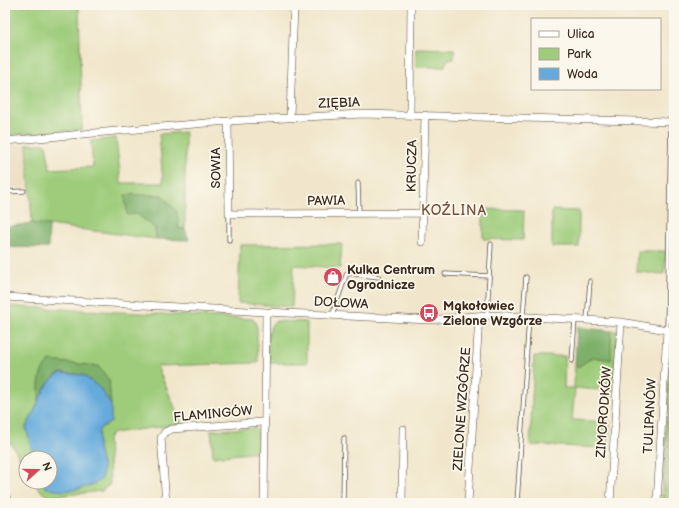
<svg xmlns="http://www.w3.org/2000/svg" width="679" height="508" viewBox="0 0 679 508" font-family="'Balsamiq Sans',sans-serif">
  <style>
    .built { fill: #e8d9ba }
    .green { fill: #9ecc7a; stroke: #6c7b4c }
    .forest { fill: #7eb06a; stroke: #5c6d44 }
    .water { fill: #65aadb; stroke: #506a7c }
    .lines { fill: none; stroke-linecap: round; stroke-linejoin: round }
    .lane-casing { stroke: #564638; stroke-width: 5 }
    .street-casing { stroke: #564638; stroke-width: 8 }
    .lane { stroke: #fff; stroke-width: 3.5 }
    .street { stroke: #fff; stroke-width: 7 }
    .labels { text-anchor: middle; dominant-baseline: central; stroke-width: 3.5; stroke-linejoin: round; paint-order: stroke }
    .street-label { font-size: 13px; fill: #3b2a1e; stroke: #fbf7ec }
    .poi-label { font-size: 13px; font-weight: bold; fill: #3b2a1e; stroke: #fbf7ec; text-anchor: start }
    .neighbourhood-label { font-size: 14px; letter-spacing: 1px; fill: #714f3b; stroke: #fbf7ec }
  </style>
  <rect width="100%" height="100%" fill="#fbf7ec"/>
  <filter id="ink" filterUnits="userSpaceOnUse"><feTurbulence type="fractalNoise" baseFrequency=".025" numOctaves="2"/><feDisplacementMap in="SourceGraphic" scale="8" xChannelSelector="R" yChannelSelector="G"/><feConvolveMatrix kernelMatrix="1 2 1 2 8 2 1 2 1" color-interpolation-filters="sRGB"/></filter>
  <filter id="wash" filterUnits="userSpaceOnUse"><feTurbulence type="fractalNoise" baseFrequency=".012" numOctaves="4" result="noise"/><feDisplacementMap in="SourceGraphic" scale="16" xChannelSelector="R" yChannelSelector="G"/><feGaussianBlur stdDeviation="0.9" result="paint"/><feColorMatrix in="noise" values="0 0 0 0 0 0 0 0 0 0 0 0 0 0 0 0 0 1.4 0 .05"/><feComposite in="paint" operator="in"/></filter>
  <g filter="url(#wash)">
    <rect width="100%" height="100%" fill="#f1e6cb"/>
    <path class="built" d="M 27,144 L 29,187 L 5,189 L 5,146 Z"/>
    <path class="green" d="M 5,5 L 79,5 L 82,130 L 5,135 Z
      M 416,48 L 454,49 L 454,59 L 448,59 L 444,67 L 416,67 Z
      M 185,132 L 185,229 L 179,229 L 177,212 L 162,195 L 126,195 L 137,214 L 155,228 L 156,239 L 32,223 L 27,144 L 46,144 L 50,169 L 93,167 L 91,141 L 116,138 L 121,183 L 163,183 L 159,134 Z
      M 483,209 L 524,210 L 523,240 L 483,239 Z
      M 552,210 L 579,211 L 579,247 L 552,247 Z
      M 342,244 L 340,268 L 294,265 L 292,307 L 238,303 L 240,245 Z
      M 637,251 L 666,251 L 664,274 L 636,272 Z
      M 5,306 L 254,319 L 257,327 L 258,363 L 157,366 L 182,424 L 113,433 L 108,438 L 110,484 L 102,491 L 47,497 L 39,489 L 34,482 L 43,482 L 45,487 L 103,469 L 98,448 L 99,429 L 111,422 L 109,380 L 51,361 L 40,379 L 39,401 L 26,427 L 34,458 L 26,458 L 26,469 L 10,442 L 5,442 Z
      M 276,321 L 307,322 L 307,363 L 269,363 C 269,352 264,327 276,321 Z
      M 611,331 L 617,331 L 613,391 L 575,388 L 572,420 L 610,422 L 609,448 L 530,445 L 534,356 L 565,356 L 564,388 L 574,388 L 575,366 L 579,366 L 593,357 L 611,360 Z
      M 670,351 L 672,354 L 663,503 L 661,503 Z
      M 674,355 L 674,503 L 665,503 Z
      M 255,428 L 259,432 L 259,452 L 213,457 L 211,430 Z"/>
    <path class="forest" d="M 125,195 L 162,195 L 177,212 L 179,229 L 185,229 L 189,240 L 156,239 L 155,228 L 137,214 L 127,215 Z
      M 32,223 L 49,225 L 48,248 L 5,247 L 5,227 Z
      M 577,327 L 611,331 L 611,360 L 593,357 L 579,366 L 575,366 Z
      M 51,361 L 98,366 L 109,380 L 111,405 L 100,388 L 83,375 L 61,373 L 55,376 L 45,388 L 39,401 C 39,386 37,370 51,361 Z"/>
    <path class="water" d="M 61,373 L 83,375 L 100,388 L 111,405 L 111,422 L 99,429 L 98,448 L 103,469 L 102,479 C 89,489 61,495 45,487 L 43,482 L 50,482 L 50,458 L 34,458 L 26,427 C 37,411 42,381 61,373 Z"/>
  </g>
  <g filter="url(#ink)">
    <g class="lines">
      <defs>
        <path id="lane" d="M 358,183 L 359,213
          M 5,192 L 24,191
          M 229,214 L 229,240
          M 445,274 L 489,276
          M 332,315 L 347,273 L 379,277
          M 487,315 L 491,244
          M 523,316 L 526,277
          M 587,320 L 590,281
          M 667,330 L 671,122
          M 572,361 L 575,319
          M 343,503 L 344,438
          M 517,503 L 529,317"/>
        <path id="street" d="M 410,114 L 411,5
          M 290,117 L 294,5
          M 228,121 L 229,214 L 423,213
          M 5,141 L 228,121 L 362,114 L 674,122
          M 422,242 L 425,115
          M 5,297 L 266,312 L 429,320 L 487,315 L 529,317 L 621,322 L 667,330 L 674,332
          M 5,494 L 9,503
          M 166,503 L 161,438 L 165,432 L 172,429 L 263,422
          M 264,503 L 266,312
          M 402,503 L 403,429
          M 468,503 L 479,316
          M 610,503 L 621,322
          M 657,503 L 667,330"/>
      </defs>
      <use href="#lane" class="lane-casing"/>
      <use href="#street" class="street-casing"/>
      <use href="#lane" class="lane"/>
      <use href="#street" class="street"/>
    </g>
  </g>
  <defs>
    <symbol id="shop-disc" viewBox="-11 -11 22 22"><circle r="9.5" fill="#d1495b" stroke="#fbf7ec"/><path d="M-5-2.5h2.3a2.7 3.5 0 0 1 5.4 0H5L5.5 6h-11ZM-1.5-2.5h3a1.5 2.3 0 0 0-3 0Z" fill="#fff"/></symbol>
    <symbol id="bus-disc" viewBox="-11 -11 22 22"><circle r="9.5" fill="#d1495b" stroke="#fbf7ec"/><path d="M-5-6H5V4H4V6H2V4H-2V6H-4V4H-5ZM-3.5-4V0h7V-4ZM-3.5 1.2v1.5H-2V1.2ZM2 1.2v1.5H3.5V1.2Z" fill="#fff"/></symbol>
  </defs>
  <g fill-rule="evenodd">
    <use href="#shop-disc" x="322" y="266" width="22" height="22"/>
    <use href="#bus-disc" x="418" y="302" width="22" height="22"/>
  </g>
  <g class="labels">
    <g class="street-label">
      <text transform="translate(339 103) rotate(-2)">ZIĘBIA</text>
      <text transform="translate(412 166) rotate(-89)">KRUCZA</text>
      <text transform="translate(216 168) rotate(-90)">SOWIA</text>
      <text transform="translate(326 201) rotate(-1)">PAWIA</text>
      <text transform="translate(341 303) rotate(3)">DOŁOWA</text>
      <text transform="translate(462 409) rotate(-86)">ZIELONE WZGÓRZE</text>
      <text transform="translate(604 412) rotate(-86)">ZIMORODKÓW</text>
      <text transform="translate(213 414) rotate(-5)">FLAMINGÓW</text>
      <text transform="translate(650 416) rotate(-87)">TULIPANÓW</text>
    </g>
    <g class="poi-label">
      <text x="347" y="270">Kulka Centrum<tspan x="347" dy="15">Ogrodnicze</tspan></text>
      <text x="443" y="306">Mąkołowiec<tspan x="443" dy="15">Zielone Wzgórze</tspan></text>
    </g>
    <g class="neighbourhood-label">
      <text x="454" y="210">KOŹLINA</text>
    </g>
  </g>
  <rect width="679" height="508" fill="none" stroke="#fbf7ec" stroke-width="20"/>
  <rect x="531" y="18" width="130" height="72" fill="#fbf7ec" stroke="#aea59a"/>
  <rect x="539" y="31" width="20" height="6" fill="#ffffff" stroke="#aea59a"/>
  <text x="567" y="38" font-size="12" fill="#3b2a1e">Ulica</text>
  <rect x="539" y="48" width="20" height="12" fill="#9ecc7a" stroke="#aea59a"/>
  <text x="567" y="58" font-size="12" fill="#3b2a1e">Park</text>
  <rect x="539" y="68" width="20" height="12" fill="#65aadb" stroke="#aea59a"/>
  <text x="567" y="78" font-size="12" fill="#3b2a1e">Woda</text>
  <g transform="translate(38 470) rotate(69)"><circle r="19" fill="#fbf7ec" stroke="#aea59a"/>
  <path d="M0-3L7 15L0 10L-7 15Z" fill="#d1495b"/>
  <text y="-6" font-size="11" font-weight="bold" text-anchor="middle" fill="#3b2a1e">N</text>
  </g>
</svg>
